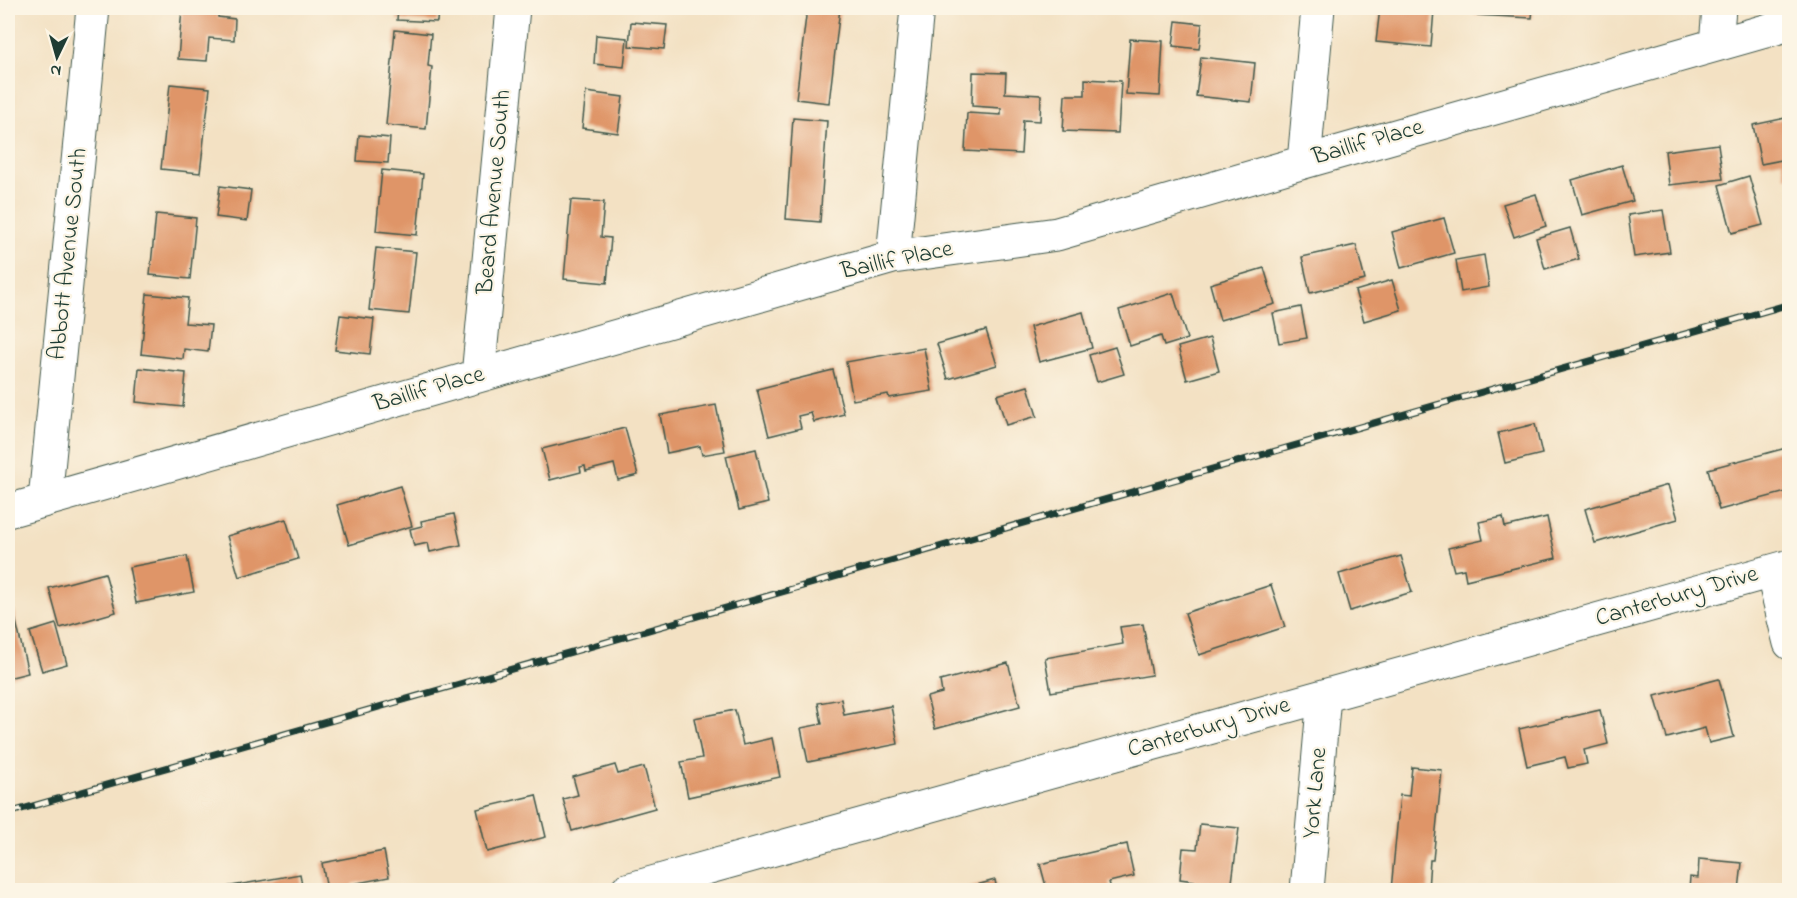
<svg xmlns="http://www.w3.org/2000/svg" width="1797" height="898" viewBox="0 0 1797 898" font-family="'Indie Flower',sans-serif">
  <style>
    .building { fill: #df9568 }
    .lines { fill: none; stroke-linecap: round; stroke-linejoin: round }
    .minor-casing { stroke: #3f5649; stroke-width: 35 }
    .minor { stroke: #fff; stroke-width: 33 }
    .rail-casing { stroke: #1f3d34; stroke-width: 7 }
    .rail { stroke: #fcf5e5; stroke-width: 4.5; stroke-dasharray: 14; stroke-linecap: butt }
    .labels { text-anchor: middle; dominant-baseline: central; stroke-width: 4.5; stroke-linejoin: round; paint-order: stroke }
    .street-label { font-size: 24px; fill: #1f3d34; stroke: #fcf5e5 }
  </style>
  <rect width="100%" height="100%" fill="#fcf5e5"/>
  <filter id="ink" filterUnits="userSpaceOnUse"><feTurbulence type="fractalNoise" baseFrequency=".0167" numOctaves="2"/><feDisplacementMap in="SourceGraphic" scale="12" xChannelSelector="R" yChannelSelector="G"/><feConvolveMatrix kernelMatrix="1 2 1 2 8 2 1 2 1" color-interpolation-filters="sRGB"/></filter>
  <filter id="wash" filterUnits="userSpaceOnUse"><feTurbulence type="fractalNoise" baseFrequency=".008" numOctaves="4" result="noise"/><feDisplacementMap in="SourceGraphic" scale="24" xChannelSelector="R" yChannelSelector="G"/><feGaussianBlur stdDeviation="1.35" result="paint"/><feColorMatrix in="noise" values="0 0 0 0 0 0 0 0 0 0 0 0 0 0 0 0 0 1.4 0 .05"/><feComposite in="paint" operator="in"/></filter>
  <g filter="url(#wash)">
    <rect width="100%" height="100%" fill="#f3e1c3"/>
    <g id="blocks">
      <path class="building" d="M 182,8 L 218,8 L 218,17 L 235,19 L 234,40 L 209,38 L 207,61 L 178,59 Z
        M 398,8 L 438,8 L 437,22 L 397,20 Z
        M 807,8 L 840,8 L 829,103 L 796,99 Z
        M 1380,8 L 1413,8 L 1434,10 L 1431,47 L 1376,42 Z
        M 1475,8 L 1533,8 L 1532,18 L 1475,15 Z
        M 1176,21 L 1202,24 L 1199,49 L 1173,46 Z
        M 631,22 L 667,25 L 664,49 L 629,46 Z
        M 395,30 L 431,34 L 428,66 L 432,67 L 426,129 L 386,125 Z
        M 596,35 L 627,38 L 624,67 L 594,64 Z
        M 1130,39 L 1163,41 L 1160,96 L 1126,94 Z
        M 8,48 L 13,49 L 9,107 L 8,107 Z
        M 1201,57 L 1255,63 L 1251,102 L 1196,96 Z
        M 973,72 L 1006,73 L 1005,93 L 1041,95 L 1040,121 L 1023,120 L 1021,154 L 965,151 L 967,113 L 1001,115 L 1001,108 L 972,106 Z
        M 1085,79 L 1121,81 L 1118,133 L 1063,131 L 1065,95 L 1085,95 Z
        M 170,84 L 210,88 L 200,173 L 161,169 Z
        M 586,92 L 623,97 L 618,133 L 582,128 Z
        M 1790,117 L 1790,176 L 1785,177 L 1782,160 L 1761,164 L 1753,125 Z
        M 793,118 L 827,121 L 820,222 L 786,219 Z
        M 359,135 L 390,138 L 388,163 L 357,161 Z
        M 1718,144 L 1723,179 L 1669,185 L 1665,151 Z
        M 1622,165 L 1633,201 L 1582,215 L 1572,180 Z
        M 382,170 L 423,174 L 417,235 L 376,231 Z
        M 1749,176 L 1763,225 L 1732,233 L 1719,185 Z
        M 220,186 L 251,190 L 247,221 L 216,217 Z
        M 1536,194 L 1546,226 L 1514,237 L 1503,204 Z
        M 571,200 L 604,202 L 601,237 L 611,238 L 607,283 L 564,279 Z
        M 1663,210 L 1670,252 L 1634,257 L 1628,215 Z
        M 156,214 L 196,218 L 190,279 L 150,275 Z
        M 1444,218 L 1454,253 L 1401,268 L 1392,232 Z
        M 1570,228 L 1579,259 L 1545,269 L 1536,238 Z
        M 1356,245 L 1365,280 L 1310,293 L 1302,257 Z
        M 376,248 L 416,252 L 409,314 L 369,310 Z
        M 1484,255 L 1489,287 L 1461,292 L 1456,260 Z
        M 1264,268 L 1275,304 L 1220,320 L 1210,284 Z
        M 1392,280 L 1401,310 L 1364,321 L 1355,291 Z
        M 1173,293 L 1187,339 L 1164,346 L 1161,336 L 1130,346 L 1119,310 Z
        M 147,294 L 188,298 L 185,323 L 211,325 L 208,352 L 184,349 L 183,359 L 141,354 Z
        M 1301,307 L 1307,338 L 1279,343 L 1273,313 Z
        M 1083,312 L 1092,348 L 1039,362 L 1030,327 Z
        M 340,315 L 374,319 L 370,354 L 335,350 Z
        M 986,330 L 997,365 L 948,379 L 937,344 Z
        M 1210,338 L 1219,371 L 1187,380 L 1178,347 Z
        M 1115,347 L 1124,374 L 1097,382 L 1089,355 Z
        M 924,348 L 932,391 L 889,398 L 888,394 L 853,400 L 846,362 Z
        M 139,368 L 186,373 L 183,407 L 136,402 Z
        M 833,370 L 844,414 L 814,422 L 811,413 L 798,416 L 801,428 L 769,436 L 757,389 Z
        M 1028,386 L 1037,416 L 1006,425 L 997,395 Z
        M 716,405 L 725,451 L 702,455 L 700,446 L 667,453 L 660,415 Z
        M 1535,424 L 1542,454 L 1505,463 L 1498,433 Z
        M 625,428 L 638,475 L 618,480 L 614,464 L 586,471 L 585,466 L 580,467 L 581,472 L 550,480 L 542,449 Z
        M 1790,447 L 1790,491 L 1719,510 L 1708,469 Z
        M 756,449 L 768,503 L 739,510 L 726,456 Z
        M 1668,485 L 1678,519 L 1595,543 L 1585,509 Z
        M 400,486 L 412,526 L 349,545 L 337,505 Z
        M 454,514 L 461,545 L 430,552 L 428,543 L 414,546 L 410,529 L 422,526 L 421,521 Z
        M 1503,517 L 1505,527 L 1547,517 L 1556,558 L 1466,580 L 1464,569 L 1454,571 L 1448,548 L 1483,540 L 1479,522 Z
        M 286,519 L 298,559 L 239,577 L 227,536 Z
        M 187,556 L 194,592 L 136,603 L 129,567 Z
        M 1401,556 L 1412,592 L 1350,611 L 1339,574 Z
        M 105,573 L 116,612 L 60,628 L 49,588 Z
        M 1271,585 L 1285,627 L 1199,655 L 1185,613 Z
        M 8,600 L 11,600 L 28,673 L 8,678 Z
        M 56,624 L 67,664 L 42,671 L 30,632 Z
        M 1143,624 L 1152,675 L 1051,692 L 1045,658 L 1123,644 L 1120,627 Z
        M 1008,663 L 1020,706 L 935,729 L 927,697 L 942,693 L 940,681 Z
        M 1719,679 L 1734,737 L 1709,743 L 1705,728 L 1667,738 L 1655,696 Z
        M 841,699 L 844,715 L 891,706 L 898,744 L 808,762 L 801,728 L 822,724 L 818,703 Z
        M 735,710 L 743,745 L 772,738 L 780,777 L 688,797 L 681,762 L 702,758 L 694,718 Z
        M 1600,710 L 1608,744 L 1584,750 L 1587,764 L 1568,768 L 1565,757 L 1527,766 L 1519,729 Z
        M 615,765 L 618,774 L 644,767 L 655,808 L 572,831 L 563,799 L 578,795 L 573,777 Z
        M 1412,767 L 1442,770 L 1433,860 L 1430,860 L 1428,890 L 1391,890 L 1400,795 L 1409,796 Z
        M 536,795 L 546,837 L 487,852 L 477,809 Z
        M 1200,824 L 1239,828 L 1231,890 L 1192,890 L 1194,881 L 1180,879 L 1183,848 L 1197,849 Z
        M 1127,844 L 1134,876 L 1109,882 L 1111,889 L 1104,890 L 1047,890 L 1040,864 Z
        M 384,851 L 389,877 L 352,884 L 353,890 L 327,890 L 322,863 Z
        M 1699,859 L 1742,863 L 1739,890 L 1689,890 L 1690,877 L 1698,878 Z
        M 300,874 L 303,890 L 215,890 L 215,889 Z
        M 995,880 L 997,890 L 958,890 Z"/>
    </g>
  </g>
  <g filter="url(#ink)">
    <use href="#blocks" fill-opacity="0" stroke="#3f5649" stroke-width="1.5"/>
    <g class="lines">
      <defs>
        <path id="minor" d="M 1716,44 L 1719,8
          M 1304,162 L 1318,8
          M 893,257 L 917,8
          M 478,376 L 513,8
          M 45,500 L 93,8
          M 8,511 L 893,257 L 1057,234 L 1304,162 L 1790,24
          M 1772,571 L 1790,643
          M 627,890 L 1790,566
          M 1307,890 L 1324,696"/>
      </defs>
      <use href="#minor" class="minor-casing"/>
      <use href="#minor" class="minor"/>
      <defs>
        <path id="rail" d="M 8,813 L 1790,304"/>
      </defs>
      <use href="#rail" class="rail-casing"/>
      <use href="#rail" class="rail"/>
    </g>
  </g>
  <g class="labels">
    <g class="street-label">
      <text transform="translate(1368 143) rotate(-16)">Baillif Place</text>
      <text transform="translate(495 192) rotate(-85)">Beard Avenue South</text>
      <text transform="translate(69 254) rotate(-84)">Abbott Avenue South</text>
      <text transform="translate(897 261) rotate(-12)">Baillif Place</text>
      <text transform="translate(429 390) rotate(-16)">Baillif Place</text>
      <text transform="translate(1677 597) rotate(-16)">Canterbury Drive</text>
      <text transform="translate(1209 728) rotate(-16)">Canterbury Drive</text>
      <text transform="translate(1316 793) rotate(-85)">York Lane</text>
    </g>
  </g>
  <rect width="1797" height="898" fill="none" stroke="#fcf5e5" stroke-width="30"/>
  <g transform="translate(57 57) rotate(185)" stroke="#fcf5e5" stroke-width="4.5" paint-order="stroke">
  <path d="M0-4.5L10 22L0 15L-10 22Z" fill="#1f3d34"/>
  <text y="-9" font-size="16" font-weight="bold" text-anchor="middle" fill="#1f3d34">N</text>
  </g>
</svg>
